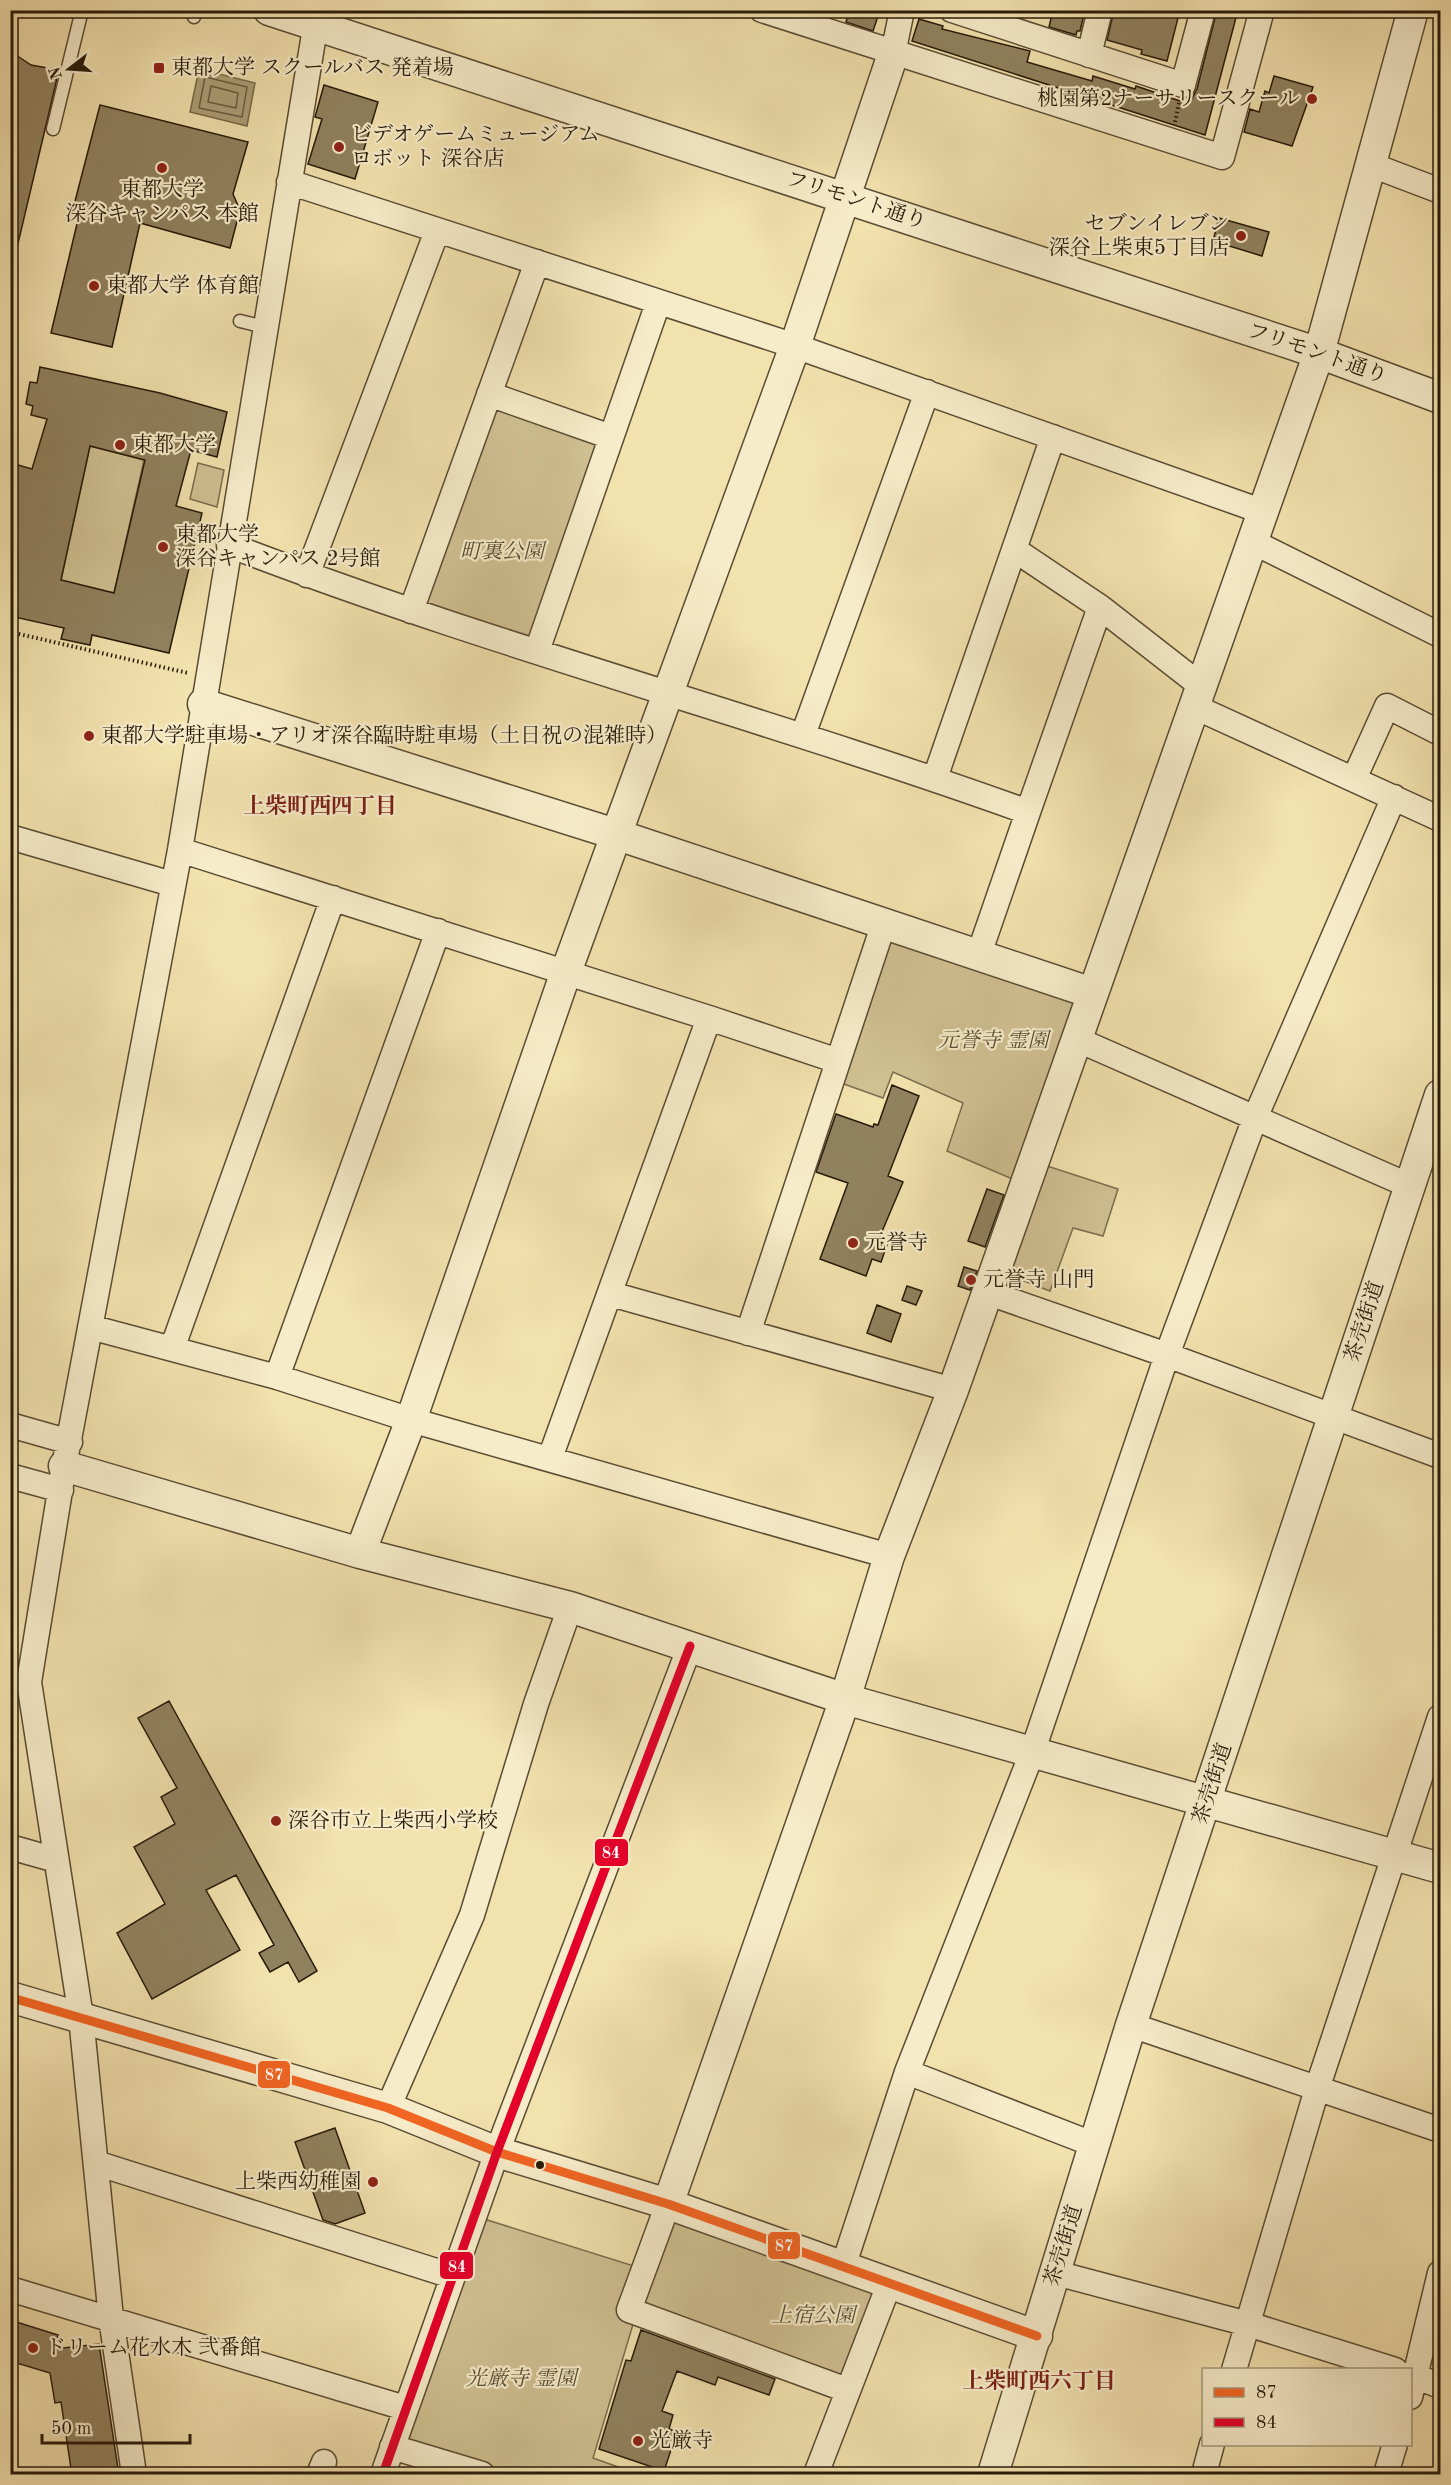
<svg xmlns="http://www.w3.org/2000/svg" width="1451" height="2485" viewBox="0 0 1451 2485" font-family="'Old Standard TT','Noto Serif JP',serif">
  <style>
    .green { fill: #d0c092; stroke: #7c6d4e; stroke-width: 1.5 }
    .water { fill: #ad9e76; stroke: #78694b; stroke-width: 1.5 }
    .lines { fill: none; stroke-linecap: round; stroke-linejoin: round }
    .shore { stroke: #6a5c40; stroke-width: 1.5 }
    .building { fill: #91825f; stroke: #281a0a; stroke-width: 1.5; fill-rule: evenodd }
    .service-casing { stroke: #5a4c33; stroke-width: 15 }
    .minor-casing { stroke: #5a4c33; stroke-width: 27 }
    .tertiary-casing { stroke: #5a4c33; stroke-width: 33 }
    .path { stroke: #281a0a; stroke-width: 4; stroke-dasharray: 1.5 3; stroke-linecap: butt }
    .service { stroke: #f7ecca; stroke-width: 12 }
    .minor { stroke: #f7ecca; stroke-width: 24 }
    .tertiary { stroke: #f7ecca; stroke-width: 30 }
    .bus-1-casing { stroke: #f7ecca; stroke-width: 14 }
    .bus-2-casing { stroke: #f7ecca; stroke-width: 14 }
    .bus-1 { stroke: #f26522; stroke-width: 9 }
    .bus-2 { stroke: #e4002b; stroke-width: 9 }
    .poi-dot { fill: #8f2418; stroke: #f7ecca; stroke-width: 2 }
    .bus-dot { fill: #281a0a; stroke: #f7ecca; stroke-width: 2 }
    .labels { text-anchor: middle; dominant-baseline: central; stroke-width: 4.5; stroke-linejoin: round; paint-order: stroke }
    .poi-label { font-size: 21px; fill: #281a0a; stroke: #f7ecca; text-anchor: start }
    .street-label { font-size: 21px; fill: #281a0a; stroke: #f7ecca }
    .park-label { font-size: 21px; font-style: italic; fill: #5a4c33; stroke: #f7ecca }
    .neighbourhood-label { font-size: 22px; font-weight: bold; fill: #7a1f14; stroke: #f7ecca }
    .line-badge { stroke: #f7ecca; stroke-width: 2 }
    .badge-label { font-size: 16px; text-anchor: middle; font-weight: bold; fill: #fff }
  </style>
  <rect width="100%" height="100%" fill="#f2e2ae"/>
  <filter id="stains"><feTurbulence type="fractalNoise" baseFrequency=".00333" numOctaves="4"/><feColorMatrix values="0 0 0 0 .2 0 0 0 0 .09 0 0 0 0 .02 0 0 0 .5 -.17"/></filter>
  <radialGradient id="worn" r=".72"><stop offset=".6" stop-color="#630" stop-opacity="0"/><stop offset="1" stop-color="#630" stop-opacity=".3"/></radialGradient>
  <path class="green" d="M 489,394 L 611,437 L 537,651 L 411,611 Z
    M 90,446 L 144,460 L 114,593 L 61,580 Z
    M 198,463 L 224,470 L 217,507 L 190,499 Z
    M 890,935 L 1079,998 L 1017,1181 L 947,1151 L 963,1103 L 893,1072 L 883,1098 L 841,1083 Z
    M 1041,1164 L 1118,1189 L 1103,1236 L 1073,1228 L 1050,1291 L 1003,1273 Z
    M 668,2204 L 890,2282 L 847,2390 L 629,2310 Z
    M 481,2218 L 637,2267 L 634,2321 L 593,2458 L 638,2474 L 506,2474 L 402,2443 Z"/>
  <path class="water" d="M 199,69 L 255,83 L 247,126 L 190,112 Z"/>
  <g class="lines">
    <path class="shore" d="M 205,77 L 247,87 L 242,117 L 199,108 Z
      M 211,86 L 238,93 L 236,108 L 208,102 Z"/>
  </g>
  <path class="building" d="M 849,10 L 880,10 L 873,31 L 846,22 Z
    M 1053,10 L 1085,10 L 1080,31 L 1077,31 L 1076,35 L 1049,27 Z
    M 1114,10 L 1180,10 L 1167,61 L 1141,54 L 1142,50 L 1107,40 Z
    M 1217,10 L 1238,10 L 1205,135 L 912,41 L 919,19 L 943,26 L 942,29 L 1030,51 L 1027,62 L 1092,81 L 1093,76 L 1135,89 L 1136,86 L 1189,104 L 1197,89 Z
    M 10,51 L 31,65 L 59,70 L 16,252 L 10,251 Z
    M 1274,76 L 1313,87 L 1292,146 L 1244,132 L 1250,109 L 1259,112 L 1265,91 L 1269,93 Z
    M 324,85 L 378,102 L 355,179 L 308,164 L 322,119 L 315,117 Z
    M 100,105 L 248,142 L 233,194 L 240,210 L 230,248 L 140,223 L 112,347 L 51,333 L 81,207 L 74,205 Z
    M 1219,218 L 1269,232 L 1262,256 L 1213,241 Z
    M 40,367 L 160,393 L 227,412 L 217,457 L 191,450 L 176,506 L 202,513 L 169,653 L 92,635 L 90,645 L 61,639 L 64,628 L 10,616 L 10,500 L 18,465 L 32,469 L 47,419 L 31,415 L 33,406 L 26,404 L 30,382 L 37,383 ZM 90,446 L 145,460 L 114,593 L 61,580 Z
    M 892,1085 L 919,1096 L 888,1176 L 903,1182 L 878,1241 L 887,1245 L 881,1262 L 872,1259 L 866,1276 L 820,1259 L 848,1183 L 816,1172 L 836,1114 L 873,1127 L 874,1124 L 878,1125 Z
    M 987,1189 L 1004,1195 L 985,1247 L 968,1241 Z
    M 964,1267 L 977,1271 L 970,1290 L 958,1286 Z
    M 907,1286 L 922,1291 L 916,1305 L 902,1300 Z
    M 877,1305 L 901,1314 L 891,1342 L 867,1333 Z
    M 169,1701 L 317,1971 L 299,1982 L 288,1962 L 270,1972 L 259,1953 L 274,1945 L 236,1875 L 206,1890 L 240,1950 L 152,1999 L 117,1933 L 165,1904 L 134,1847 L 175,1824 L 161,1797 L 177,1788 L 138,1718 Z
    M 335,2128 L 365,2213 L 335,2224 L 323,2220 L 295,2142 Z
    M 10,2320 L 58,2335 L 54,2349 L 99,2344 L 119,2475 L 72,2475 L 61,2402 L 55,2403 L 50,2373 L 10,2361 Z
    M 641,2330 L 775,2379 L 769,2395 L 718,2377 L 715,2385 L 677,2371 L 662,2411 L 673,2415 L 669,2429 L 677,2432 L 664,2471 L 599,2449 L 626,2360 L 631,2361 Z"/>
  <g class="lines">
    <defs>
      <path id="service" d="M 194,17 L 196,10
        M 53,129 L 82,10
        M 240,321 L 265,327"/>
      <path id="minor" d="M 762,10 L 1222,157 L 1262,10
        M 952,10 L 1183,85 L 1203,10
        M 893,54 L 902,10
        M 1089,55 L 1100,10
        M 1369,164 L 1440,191
        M 289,182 L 795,346 L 1261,511
        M 489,394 L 611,437
        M 1251,541 L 1440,635
        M 229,545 C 491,646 764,717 1028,812 L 979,954
        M 1015,550 L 1100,607 L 1200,685
        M 307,575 L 437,231
        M 411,611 L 537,262
        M 537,651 L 658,303
        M 1193,706 L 1440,819
        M 803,735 L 927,392
        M 935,778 L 1053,437
        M 1354,779 L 1387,706 L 1440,733
        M 1028,812 L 1100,607
        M 10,837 L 172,884
        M 180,850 L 709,1018 L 550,1458
        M 709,1018 L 838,1061
        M 1076,1039 L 1410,1186
        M 986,1292 L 1167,1355 L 1440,1456
        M 611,1294 L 953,1390
        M 90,1327 L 277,1377 L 411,1420 L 889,1556
        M 748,1333 L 884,923
        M 172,1349 L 333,898
        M 277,1377 L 438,931
        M 10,1425 L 70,1442
        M 10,1476 L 61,1490
        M 10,1847 L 56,1860
        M 1131,2025 L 1440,2130
        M 907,2072 L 1095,2145
        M 388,2108 L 472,1915 L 536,1704 L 570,1607
        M 96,2163 L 452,2276
        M 668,2204 L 629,2310 L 847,2390
        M 843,2267 L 907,2072 L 1032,1753 L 1167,1355 L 1255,1118 L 1394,797
        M 1056,2273 L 1248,2324 L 1395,2370
        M 10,2289 L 405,2408
        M 1234,2370 L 1317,2089 L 1440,1717
        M 1410,2374 L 1440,2386
        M 1410,2397 L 1440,2273
        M 392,2447 L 482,2474
        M 134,2474 L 111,2318 L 81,2017 L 29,1682 L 64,1466 L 180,850 L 318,10
        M 319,2474 L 324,2462
        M 383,2474 L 497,2152 L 690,1646
        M 816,2474 L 890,2282
        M 1204,2474 L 1212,2444
        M 1386,2474 L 1395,2444"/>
      <path id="tertiary" d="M 269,10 L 1319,353 L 1440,398
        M 203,704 L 615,834 L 1092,993
        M 64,1466 L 360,1553 L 570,1607 L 845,1699 L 1440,1868
        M 360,1553 L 411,1420 L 566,972 L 795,346 L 893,54
        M 10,1997 L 388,2108 L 497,2152 L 668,2204 L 1037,2336
        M 668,2204 L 845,1699 L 889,1556 L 953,1390 L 1319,353 L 1413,10
        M 993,2474 L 1131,2025 L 1440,1095"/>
    </defs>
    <use href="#service" class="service-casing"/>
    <use href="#minor" class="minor-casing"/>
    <use href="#tertiary" class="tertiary-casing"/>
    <path class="path" d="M 1175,122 L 1179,103
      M 10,632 L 188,673"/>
    <use href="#service" class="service"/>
    <use href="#minor" class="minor"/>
    <use href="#tertiary" class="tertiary"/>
    <defs>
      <path id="bus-1" d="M 16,1999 L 388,2108 L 497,2152 L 668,2204 L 1037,2336"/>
      <path id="bus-2" d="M 383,2474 L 497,2152 L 690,1646"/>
    </defs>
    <use href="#bus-1" class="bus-1-casing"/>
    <use href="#bus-2" class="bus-2-casing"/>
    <use href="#bus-1" class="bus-1"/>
    <use href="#bus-2" class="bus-2"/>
  </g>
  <g class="poi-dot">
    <rect x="153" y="62" width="12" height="12" rx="3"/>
    <circle cx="1312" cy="99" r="6"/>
    <circle cx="339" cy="147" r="6"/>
    <circle cx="162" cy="168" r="6"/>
    <circle cx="1241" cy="236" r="6"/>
    <circle cx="94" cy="286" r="6"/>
    <circle cx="120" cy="445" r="6"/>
    <circle cx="163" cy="547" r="6"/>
    <circle cx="89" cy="736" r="6"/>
    <circle cx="853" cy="1243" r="6"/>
    <circle cx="971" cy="1280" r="6"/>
    <circle cx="276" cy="1821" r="6"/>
    <circle cx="373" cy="2182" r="6"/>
    <circle cx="33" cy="2348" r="6"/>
    <circle cx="638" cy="2441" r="6"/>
  </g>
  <circle class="bus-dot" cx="540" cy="2165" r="5"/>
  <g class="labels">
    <g class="poi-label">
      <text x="171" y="68">東都大学 スクールバス 発着場</text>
      <text x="1300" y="99" text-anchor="end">桃園第2ナーサリースクール</text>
      <text x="351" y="135">ビデオゲームミュージアム<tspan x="351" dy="24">ロボット 深谷店</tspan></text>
      <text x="162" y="190" text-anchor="middle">東都大学<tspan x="162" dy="24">深谷キャンパス 本館</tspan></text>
      <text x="1229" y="224" text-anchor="end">セブンイレブン<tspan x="1229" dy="24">深谷上柴東5丁目店</tspan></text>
      <text x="106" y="286">東都大学 体育館</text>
      <text x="132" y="445">東都大学</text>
      <text x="175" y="535">東都大学<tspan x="175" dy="24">深谷キャンパス 2号館</tspan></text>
      <text x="101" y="736">東都大学駐車場・アリオ深谷臨時駐車場（土日祝の混雑時）</text>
      <text x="865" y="1243">元誉寺</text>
      <text x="983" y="1280">元誉寺 山門</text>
      <text x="288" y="1821">深谷市立上柴西小学校</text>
      <text x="361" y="2182" text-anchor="end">上柴西幼稚園</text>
      <text x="45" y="2348">ドリーム花水木 弐番館</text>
      <text x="650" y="2441">光厳寺</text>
    </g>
    <g class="street-label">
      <text transform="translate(856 201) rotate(18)">フリモント通り</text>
      <text transform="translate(1317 354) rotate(19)">フリモント通り</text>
      <text transform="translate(1365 1322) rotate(-72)">茶売街道</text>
      <text transform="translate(1213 1784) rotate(-72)">茶売街道</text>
      <text transform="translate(1064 2246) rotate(-73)">茶売街道</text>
    </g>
    <g class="park-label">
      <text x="502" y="552">町裏公園</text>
      <text x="993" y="1041">元誉寺 霊園</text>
      <text x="813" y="2316">上宿公園</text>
      <text x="521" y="2379">光厳寺 霊園</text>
    </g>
    <g class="neighbourhood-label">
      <text x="320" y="807">上柴町西四丁目</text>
      <text x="1039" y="2382">上柴町西六丁目</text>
    </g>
  </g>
  <g class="line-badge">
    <rect x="594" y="1838" width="35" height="29" rx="6" fill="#e4002b"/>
    <rect x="257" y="2060" width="34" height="29" rx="6" fill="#f26522"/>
    <rect x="767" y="2231" width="34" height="29" rx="6" fill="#f26522"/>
    <rect x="439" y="2251" width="35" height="29" rx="6" fill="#e4002b"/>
  </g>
  <g class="badge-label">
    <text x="611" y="1858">84</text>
    <text x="274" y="2080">87</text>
    <text x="784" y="2251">87</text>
    <text x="457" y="2272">84</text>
  </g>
  <rect width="1451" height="2485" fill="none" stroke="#f2e2ae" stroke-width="36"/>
  <rect x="12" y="12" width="1427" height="2461" fill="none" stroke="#281a0a" stroke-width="3"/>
  <rect x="18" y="18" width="1415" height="2449" fill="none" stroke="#281a0a" stroke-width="1.5"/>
  <rect x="1202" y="2368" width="210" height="78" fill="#f7ecca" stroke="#a4987d" stroke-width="1.5"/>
  <rect x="1214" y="2388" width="30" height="9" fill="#f26522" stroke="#a4987d" stroke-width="1.5"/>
  <text x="1256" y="2398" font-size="18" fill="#281a0a">87</text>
  <rect x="1214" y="2418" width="30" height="9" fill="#e4002b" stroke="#a4987d" stroke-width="1.5"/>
  <text x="1256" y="2428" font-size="18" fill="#281a0a">84</text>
  <g transform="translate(69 69) rotate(253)" stroke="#f7ecca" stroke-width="4.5" paint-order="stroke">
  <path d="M0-4.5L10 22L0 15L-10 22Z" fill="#281a0a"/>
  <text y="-9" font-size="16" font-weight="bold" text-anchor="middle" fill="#281a0a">N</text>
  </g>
  <path d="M42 2434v9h148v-9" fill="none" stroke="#281a0a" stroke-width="3"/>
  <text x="51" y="2434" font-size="18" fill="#281a0a" stroke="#f7ecca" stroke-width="4.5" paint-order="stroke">50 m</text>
  <rect width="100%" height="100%" filter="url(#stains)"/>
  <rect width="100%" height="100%" fill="url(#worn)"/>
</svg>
